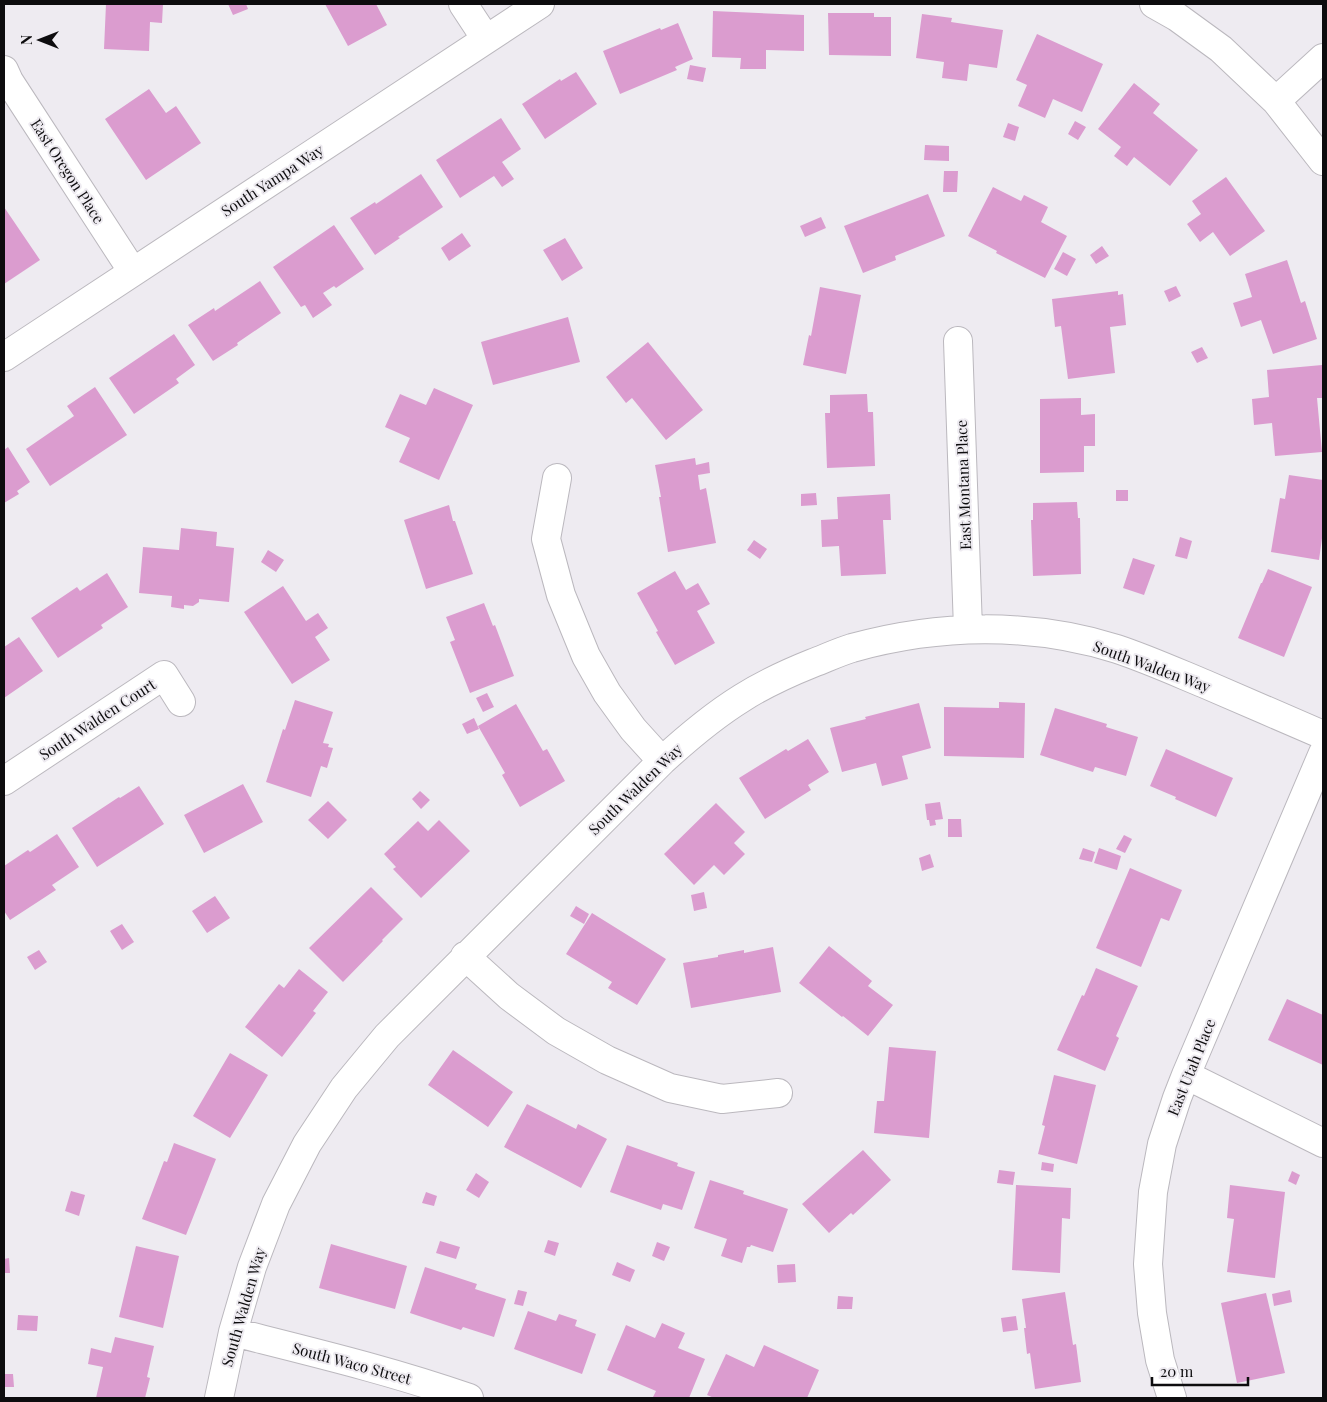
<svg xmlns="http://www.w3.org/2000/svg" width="1327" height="1402" viewBox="0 0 1327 1402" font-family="'Playfair Display',serif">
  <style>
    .building { fill: #db9ccf }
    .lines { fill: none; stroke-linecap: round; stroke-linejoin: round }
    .minor-casing { stroke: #bbb8be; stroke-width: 30 }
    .minor { stroke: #fff; stroke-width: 28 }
    .labels { text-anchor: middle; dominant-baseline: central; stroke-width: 4; stroke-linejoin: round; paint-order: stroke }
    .street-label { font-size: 15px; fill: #0d0c0e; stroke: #eeebf1 }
  </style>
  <rect width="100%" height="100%" fill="#eeebf1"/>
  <path class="building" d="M 106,4 L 163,4 L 162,23 L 150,22 L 149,51 L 104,49 Z
    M 228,4 L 246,4 L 248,9 L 233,15 Z
    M 325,4 L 376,4 L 387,25 L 348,46 Z
    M 713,11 L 804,15 L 804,51 L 766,50 L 766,69 L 740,69 L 741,58 L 712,57 Z
    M 828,13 L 874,13 L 874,17 L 891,17 L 891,56 L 829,55 Z
    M 922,14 L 952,18 L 951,22 L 1003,30 L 997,68 L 969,64 L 967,81 L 942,78 L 944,62 L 916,58 Z
    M 678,23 L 693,59 L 675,67 L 677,70 L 620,94 L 603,51 L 660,28 L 661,30 Z
    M 1037,34 L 1103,64 L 1082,112 L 1053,99 L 1045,118 L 1018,106 L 1027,85 L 1016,80 Z
    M 690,65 L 706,68 L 703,82 L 687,79 Z
    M 576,72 L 597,104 L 545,139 L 522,104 L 560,79 L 561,81 Z
    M 1134,83 L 1160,104 L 1153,113 L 1198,150 L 1170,186 L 1134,157 L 1127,166 L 1114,156 L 1121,147 L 1098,129 Z
    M 149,89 L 166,113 L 176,106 L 201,143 L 146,180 L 105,119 Z
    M 501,118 L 521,149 L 502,162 L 514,179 L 502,187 L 494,176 L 460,198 L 436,160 Z
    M 1075,121 L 1086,127 L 1078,140 L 1068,134 Z
    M 1008,123 L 1019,127 L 1015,141 L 1003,137 Z
    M 925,145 L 949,146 L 949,161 L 924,160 Z
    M 944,171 L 958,171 L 957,192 L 943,192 Z
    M 421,174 L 443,207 L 398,237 L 400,238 L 375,255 L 350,218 L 375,202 L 376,204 Z
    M 1226,177 L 1265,231 L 1230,256 L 1213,232 L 1200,242 L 1187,224 L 1201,214 L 1192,201 Z
    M 993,187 L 1021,201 L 1024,195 L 1048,207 L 1041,222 L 1067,236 L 1045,278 L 996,253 L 997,251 L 968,236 Z
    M 928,194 L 945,236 L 895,256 L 896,260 L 863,273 L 844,226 Z
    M 4,207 L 40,260 L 4,284 Z
    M 821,217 L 826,228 L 805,237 L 800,226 Z
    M 334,225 L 364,269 L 336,288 L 334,286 L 323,293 L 332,305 L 313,318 L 305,305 L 301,307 L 273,267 Z
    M 462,233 L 471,246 L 449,261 L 441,248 Z
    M 565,238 L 583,268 L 562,281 L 543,250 Z
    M 1102,246 L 1109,256 L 1096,264 L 1090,255 Z
    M 1063,252 L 1076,259 L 1067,276 L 1054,269 Z
    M 1287,260 L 1301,303 L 1305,301 L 1317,339 L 1273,354 L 1261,320 L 1241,327 L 1233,303 L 1252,297 L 1245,274 Z
    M 260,281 L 281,313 L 237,343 L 238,345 L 213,361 L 188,325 L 214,308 L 215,311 Z
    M 1176,286 L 1181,296 L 1169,302 L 1164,291 Z
    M 820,287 L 861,295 L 846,374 L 803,365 L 809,335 L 811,336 Z
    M 1118,291 L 1118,295 L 1123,294 L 1126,325 L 1110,327 L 1115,373 L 1068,379 L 1061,326 L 1055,327 L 1052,299 Z
    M 568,317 L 580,362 L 493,385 L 481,342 Z
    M 174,334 L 195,365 L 176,379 L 179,383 L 134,414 L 109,378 Z
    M 648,342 L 703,410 L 666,440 L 632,398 L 626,403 L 606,377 Z
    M 1202,347 L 1208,358 L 1197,363 L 1191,352 Z
    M 1322,365 L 1323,398 L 1317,398 L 1322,452 L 1275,456 L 1272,423 L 1254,425 L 1252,399 L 1269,397 L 1267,370 Z
    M 95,387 L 127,435 L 50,486 L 26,449 L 74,416 L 67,406 Z
    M 434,388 L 473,405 L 439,480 L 399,462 L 410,438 L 385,427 L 400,394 L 426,405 Z
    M 867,394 L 868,412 L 873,412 L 875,466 L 827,468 L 825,413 L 830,413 L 830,395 Z
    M 1081,398 L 1081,415 L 1095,414 L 1095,446 L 1084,446 L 1084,472 L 1040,473 L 1040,399 Z
    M 8,447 L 30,482 L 17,491 L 19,494 L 4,503 L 4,450 Z
    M 695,458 L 696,465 L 709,462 L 710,473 L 698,475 L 700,490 L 706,488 L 716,543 L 668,552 L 659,497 L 661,497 L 655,465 Z
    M 1289,475 L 1323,480 L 1323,531 L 1319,560 L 1271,552 L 1280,498 L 1285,499 Z
    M 1116,490 L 1128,490 L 1128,501 L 1116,501 Z
    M 816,493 L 817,505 L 801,506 L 801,494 Z
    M 890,494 L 891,520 L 883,520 L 886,574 L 841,576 L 839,546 L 822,547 L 821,520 L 838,519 L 837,497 Z
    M 1077,502 L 1078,518 L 1080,518 L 1081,574 L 1033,576 L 1031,520 L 1033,520 L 1033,503 Z
    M 449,505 L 453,521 L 455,521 L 473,574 L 426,589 L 404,520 Z
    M 181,528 L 217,532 L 216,546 L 234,548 L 229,602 L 199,599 L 199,602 L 193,606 L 184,605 L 184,609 L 171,607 L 172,596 L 139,593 L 143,547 L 179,550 Z
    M 1180,537 L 1192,541 L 1187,559 L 1175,556 Z
    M 754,540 L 767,549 L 760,559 L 747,550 Z
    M 268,550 L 284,560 L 276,572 L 261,562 Z
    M 1133,558 L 1155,565 L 1144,595 L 1123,588 Z
    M 1268,569 L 1312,587 L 1284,657 L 1238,638 L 1261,583 L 1262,583 Z
    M 675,571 L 686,590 L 698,583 L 710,604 L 697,611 L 715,643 L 675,665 L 656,632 L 658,631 L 637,593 Z
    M 107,573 L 128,607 L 101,625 L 103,628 L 58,658 L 31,618 L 77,587 L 80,591 Z
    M 283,586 L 306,621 L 318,613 L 328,628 L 315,637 L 330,660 L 292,684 L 244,612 Z
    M 484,603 L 493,626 L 495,625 L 514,676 L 470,693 L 450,642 L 455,640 L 446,617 Z
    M 19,637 L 43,671 L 4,698 L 4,647 Z
    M 487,693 L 494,707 L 483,712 L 476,698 Z
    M 295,700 L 333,712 L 323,743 L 329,744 L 328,747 L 333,748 L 327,768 L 321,766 L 311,797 L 266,782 L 283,729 L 285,730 Z
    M 999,702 L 1025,703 L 1024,758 L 944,756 L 944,707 L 999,708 Z
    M 919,703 L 931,748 L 902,756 L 908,779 L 882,786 L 876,763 L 842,772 L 830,728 L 866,719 L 865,717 Z
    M 516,704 L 543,751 L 547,749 L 565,781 L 520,807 L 502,775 L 505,773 L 478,726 Z
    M 1055,708 L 1107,724 L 1106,727 L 1138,737 L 1126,776 L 1095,767 L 1093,772 L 1040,755 Z
    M 474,718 L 479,729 L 467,734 L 462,724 Z
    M 808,739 L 829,772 L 808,785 L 811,790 L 765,819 L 739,778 L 786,749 L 788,751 Z
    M 1166,749 L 1233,778 L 1216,817 L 1175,799 L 1176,797 L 1150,786 Z
    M 243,784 L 263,822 L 204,853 L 184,815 Z
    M 139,786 L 164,824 L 97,867 L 72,828 L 119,797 L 120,798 Z
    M 420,791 L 430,800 L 421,809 L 412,799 Z
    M 328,801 L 347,820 L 328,839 L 308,820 Z
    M 940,802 L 943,819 L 935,820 L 936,825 L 930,826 L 929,820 L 927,820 L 925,804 Z
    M 716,803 L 745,832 L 734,843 L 745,854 L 724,875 L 714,865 L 694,885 L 664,854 Z
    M 948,819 L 961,819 L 962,837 L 948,837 Z
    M 439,820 L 470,851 L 421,898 L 393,869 L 396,867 L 384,854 L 418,821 L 428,831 Z
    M 57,834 L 79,867 L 52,885 L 56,890 L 10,920 L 4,911 L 4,866 L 28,850 L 30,852 Z
    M 1124,835 L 1132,839 L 1125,853 L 1116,849 Z
    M 1083,848 L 1095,852 L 1092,862 L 1079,859 Z
    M 1099,848 L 1121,856 L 1117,870 L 1094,863 Z
    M 930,854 L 934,867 L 922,871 L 919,858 Z
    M 1130,868 L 1182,890 L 1169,921 L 1161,918 L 1141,967 L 1096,948 Z
    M 371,887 L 403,919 L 382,940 L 383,941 L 343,982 L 309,948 Z
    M 704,892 L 707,908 L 694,911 L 691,895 Z
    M 215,896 L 230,918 L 207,933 L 192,911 Z
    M 576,906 L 589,914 L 584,924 L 570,916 Z
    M 592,913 L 666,959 L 637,1005 L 608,988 L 612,982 L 566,954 Z
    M 122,924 L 134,942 L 122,950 L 110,931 Z
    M 829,946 L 872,981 L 868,986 L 893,1005 L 868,1036 L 843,1016 L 842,1017 L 799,983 Z
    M 773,947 L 781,992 L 691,1008 L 683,963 L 718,957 L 718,955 L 744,950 L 744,953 Z
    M 39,950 L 47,962 L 35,970 L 27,957 Z
    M 1096,968 L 1138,986 L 1116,1036 L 1119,1038 L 1105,1071 L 1057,1050 L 1082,995 L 1084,996 Z
    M 299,969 L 328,992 L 313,1011 L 316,1013 L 282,1057 L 245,1027 L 279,984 L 284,988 Z
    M 1287,999 L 1323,1015 L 1323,1065 L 1268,1040 Z
    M 889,1047 L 936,1051 L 929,1138 L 874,1133 L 877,1101 L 884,1101 Z
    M 453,1050 L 513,1092 L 488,1127 L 428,1085 Z
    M 230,1053 L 268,1075 L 230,1138 L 193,1116 Z
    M 1054,1075 L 1096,1085 L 1077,1164 L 1038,1154 L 1045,1126 L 1042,1125 Z
    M 527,1104 L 576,1129 L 578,1124 L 607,1139 L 581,1188 L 504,1147 Z
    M 174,1143 L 216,1159 L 186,1235 L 142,1219 L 164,1161 L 167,1162 Z
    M 627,1145 L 678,1163 L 677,1166 L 695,1172 L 682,1210 L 663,1204 L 661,1210 L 610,1192 Z
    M 863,1150 L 891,1180 L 853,1215 L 851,1213 L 829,1233 L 802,1204 Z
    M 1042,1162 L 1054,1164 L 1053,1172 L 1041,1170 Z
    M 999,1170 L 1015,1172 L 1013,1185 L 997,1183 Z
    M 1292,1171 L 1300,1175 L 1296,1185 L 1288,1181 Z
    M 476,1173 L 489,1182 L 479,1198 L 466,1190 Z
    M 710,1180 L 744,1191 L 743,1194 L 788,1209 L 773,1252 L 751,1245 L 750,1247 L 747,1247 L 742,1263 L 721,1256 L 727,1239 L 694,1228 Z
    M 1016,1185 L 1071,1188 L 1070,1219 L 1062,1218 L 1060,1273 L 1012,1270 Z
    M 1230,1185 L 1285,1192 L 1275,1278 L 1227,1272 L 1234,1219 L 1227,1218 Z
    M 71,1191 L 85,1195 L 79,1216 L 65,1211 Z
    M 426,1192 L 437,1196 L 434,1206 L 422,1203 Z
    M 548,1240 L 559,1243 L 555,1256 L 544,1252 Z
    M 440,1241 L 460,1247 L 456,1259 L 436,1253 Z
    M 657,1242 L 670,1247 L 664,1261 L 652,1256 Z
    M 331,1244 L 407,1266 L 395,1309 L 319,1288 Z
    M 136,1246 L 179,1256 L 163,1328 L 119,1317 Z
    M 9,1258 L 10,1273 L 4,1273 L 4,1259 Z
    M 617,1262 L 635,1270 L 630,1282 L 612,1275 Z
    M 795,1264 L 796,1282 L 778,1283 L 777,1265 Z
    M 425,1267 L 477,1284 L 475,1289 L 506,1299 L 494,1337 L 463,1327 L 461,1330 L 410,1313 Z
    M 518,1290 L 527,1292 L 523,1306 L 514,1304 Z
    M 1290,1290 L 1292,1302 L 1274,1306 L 1272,1294 Z
    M 1065,1292 L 1073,1345 L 1076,1344 L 1081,1382 L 1035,1389 L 1030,1353 L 1027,1354 L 1024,1328 L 1026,1328 L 1022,1299 Z
    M 1266,1293 L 1285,1373 L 1237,1383 L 1221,1303 Z
    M 838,1296 L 853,1297 L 852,1309 L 837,1309 Z
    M 528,1311 L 556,1321 L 559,1314 L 577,1320 L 575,1326 L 596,1334 L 582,1374 L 514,1349 Z
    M 18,1315 L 38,1316 L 37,1331 L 17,1330 Z
    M 1016,1316 L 1018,1330 L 1003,1332 L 1001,1318 Z
    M 662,1323 L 685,1333 L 678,1348 L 705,1359 L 689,1398 L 656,1398 L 653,1397 L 656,1391 L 607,1370 L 626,1325 L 655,1338 Z
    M 115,1337 L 154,1346 L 147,1377 L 150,1378 L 145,1398 L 96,1398 L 103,1367 L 88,1364 L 91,1348 L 111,1353 Z
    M 764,1345 L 819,1370 L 807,1398 L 714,1398 L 707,1395 L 726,1354 L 754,1367 Z
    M 4,1374 L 13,1374 L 14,1387 L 4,1387 Z"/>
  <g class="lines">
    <defs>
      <path id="minor" d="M 463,4 L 486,39
        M 1154,4 L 1177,17 L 1221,49 L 1276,101 L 1323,161
        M 4,70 L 9,81 L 133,272
        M 1276,101 L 1323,58
        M 958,341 L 968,629
        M 4,357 L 540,4
        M 557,478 L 546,539 L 561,595 L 586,656 L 607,693 L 633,729 L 662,761
        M 4,781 L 164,675 L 181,702
        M 465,956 L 509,996 L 556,1031 L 607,1060 L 670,1088 L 722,1099 L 778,1093
        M 1186,1075 L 1323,1143
        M 233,1332 C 312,1352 392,1371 469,1398
        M 219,1398 L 233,1332 L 252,1267 L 276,1204 L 307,1144 L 344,1088 L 387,1036 L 662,761 C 687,738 713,716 742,698 C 764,684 788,673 813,663 C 826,658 839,652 852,648 C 938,624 1031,622 1117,649 C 1147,659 1176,672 1205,684 C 1244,701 1284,718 1323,735
        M 1172,1398 L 1160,1360 L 1152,1313 L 1148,1264 L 1153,1192 L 1162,1144 L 1177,1098 L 1186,1075 L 1323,753"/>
    </defs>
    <use href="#minor" class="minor-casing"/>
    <use href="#minor" class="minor"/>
  </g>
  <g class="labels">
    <g class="street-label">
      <text transform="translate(68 171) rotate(57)">East Oregon Place</text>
      <text transform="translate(272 180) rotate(-33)">South Yampa Way</text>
      <text transform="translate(963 485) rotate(-92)">East Montana Place</text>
      <text transform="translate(1152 666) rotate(20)">South Walden Way</text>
      <text transform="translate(97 719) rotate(-33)">South Walden Court</text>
      <text transform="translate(635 789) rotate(-44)">South Walden Way</text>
      <text transform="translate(1191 1067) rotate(-68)">East Utah Place</text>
      <text transform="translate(243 1307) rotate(-74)">South Walden Way</text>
      <text transform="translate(352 1363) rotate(15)">South Waco Street</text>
    </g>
  </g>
  <rect width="1327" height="1402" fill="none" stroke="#0d0c0e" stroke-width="10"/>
  <g transform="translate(40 40) rotate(270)" stroke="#eeebf1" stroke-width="4" paint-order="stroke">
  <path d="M0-4L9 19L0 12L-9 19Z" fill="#0d0c0e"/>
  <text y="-8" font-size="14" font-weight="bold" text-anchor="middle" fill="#0d0c0e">N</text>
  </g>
  <path d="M1152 1377v8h96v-8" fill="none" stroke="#0d0c0e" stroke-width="2.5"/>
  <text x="1160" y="1377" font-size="15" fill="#0d0c0e" stroke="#eeebf1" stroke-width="4" paint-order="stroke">20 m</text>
</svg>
